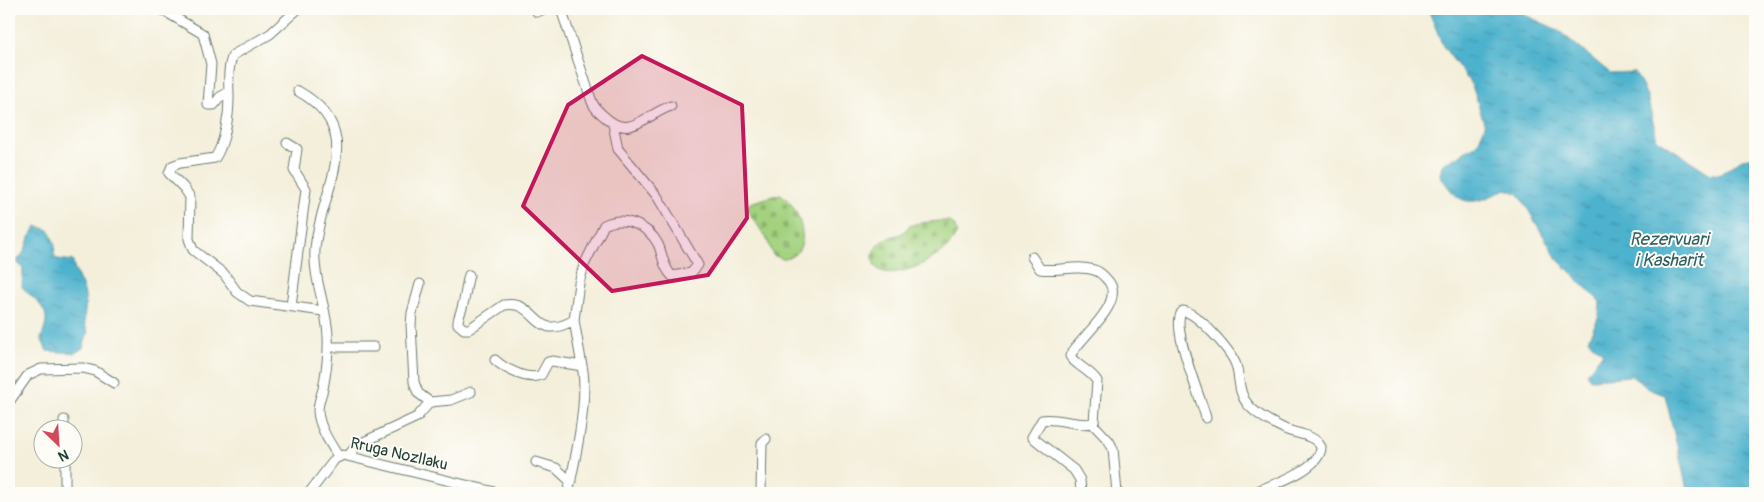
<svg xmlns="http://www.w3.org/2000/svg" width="1764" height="502" viewBox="0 0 1764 502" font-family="Pangolin,sans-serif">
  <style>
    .cemetery { fill: url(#cemetery-stones); stroke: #618759 }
    .water { fill: url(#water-ripples); stroke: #367880 }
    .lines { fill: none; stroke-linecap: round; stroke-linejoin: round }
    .minor-casing { stroke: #6a7b6e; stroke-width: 11 }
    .minor { stroke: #fff; stroke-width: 9 }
    .marked { fill: #c2185b; fill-opacity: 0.2; stroke: #c2185b; stroke-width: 4; stroke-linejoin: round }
    .labels { text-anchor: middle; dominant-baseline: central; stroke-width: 4; stroke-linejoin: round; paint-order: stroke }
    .street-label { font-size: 16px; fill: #1f3d34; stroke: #fdfcf7 }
    .water-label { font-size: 18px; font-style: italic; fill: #2d6062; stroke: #fdfcf7 }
  </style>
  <defs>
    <pattern id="cemetery-stones" width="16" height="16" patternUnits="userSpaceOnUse" patternTransform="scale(1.25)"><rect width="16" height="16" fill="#a3d17e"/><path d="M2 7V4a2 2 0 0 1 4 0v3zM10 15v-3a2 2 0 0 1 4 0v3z" fill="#8cb46e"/></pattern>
    <pattern id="water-ripples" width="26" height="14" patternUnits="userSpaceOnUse" patternTransform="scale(1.25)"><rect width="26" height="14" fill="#4eb2cd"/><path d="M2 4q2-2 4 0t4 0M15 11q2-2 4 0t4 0" fill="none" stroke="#4092a7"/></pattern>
  </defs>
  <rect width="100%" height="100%" fill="#fdfcf7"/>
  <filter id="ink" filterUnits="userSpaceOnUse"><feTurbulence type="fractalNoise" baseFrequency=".02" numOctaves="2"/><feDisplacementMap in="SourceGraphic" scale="10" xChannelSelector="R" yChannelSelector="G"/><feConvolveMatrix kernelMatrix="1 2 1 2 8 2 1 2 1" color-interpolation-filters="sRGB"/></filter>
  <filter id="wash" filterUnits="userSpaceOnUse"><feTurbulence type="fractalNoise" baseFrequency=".0096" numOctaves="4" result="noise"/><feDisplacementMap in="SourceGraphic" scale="20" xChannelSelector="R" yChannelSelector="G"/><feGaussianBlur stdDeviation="1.12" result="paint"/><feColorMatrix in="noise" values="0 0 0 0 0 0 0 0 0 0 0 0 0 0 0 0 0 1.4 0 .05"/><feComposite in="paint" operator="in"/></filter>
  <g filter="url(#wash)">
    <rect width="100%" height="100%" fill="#f4efdb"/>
    <path class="cemetery" d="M 780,194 C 798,203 818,254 783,259 L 773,255 L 766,237 L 747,210 L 750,203 Z
      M 940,221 L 948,221 L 954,225 L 957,232 C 953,240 950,246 943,251 C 932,261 889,283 876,267 C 873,264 873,259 873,256 C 876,240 888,238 901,234 C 905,232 906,228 910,226 C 917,222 932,222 940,221 Z"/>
    <path class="water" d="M 1428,9 L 1520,9 L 1525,15 L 1558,30 L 1610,73 L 1635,72 L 1647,96 L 1657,139 L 1709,173 L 1719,175 L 1742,159 L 1755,157 L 1755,493 L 1688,493 L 1665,395 L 1653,391 L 1631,376 L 1591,379 L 1587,373 L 1603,353 L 1588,340 L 1599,316 L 1600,302 L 1557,259 L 1519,194 L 1506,189 C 1472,206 1461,209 1440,175 L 1442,165 L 1477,145 L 1485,126 L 1472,85 L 1443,46 Z
      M 36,226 L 49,230 L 55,245 L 54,255 L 58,259 L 73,261 C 75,275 83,284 85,295 C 88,309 80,318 88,332 L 83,348 L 75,353 L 47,351 L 41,338 C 54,310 40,306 22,287 L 23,269 L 18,263 L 18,259 C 25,252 25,249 28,241 C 30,235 34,232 36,226 Z"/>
  </g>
  <g filter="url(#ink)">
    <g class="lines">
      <defs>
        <path id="minor" d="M 161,9 L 203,34 L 211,64 L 208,105 L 214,105 L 220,97 L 229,92
          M 298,9 L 270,34 L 233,55 C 227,68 229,84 229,98 C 229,115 225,143 215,158 L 180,163 L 172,166 L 169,173 L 184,188 L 190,197 L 189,239 L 193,250 L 224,274 L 237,292 L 250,301 L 323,311
          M 561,9 L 592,102 C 595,109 599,112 605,117 C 629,140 645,115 671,106
          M 537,12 L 544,9
          M 298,91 C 371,132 319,190 315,250 C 313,279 327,308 328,336 C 329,353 326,373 323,389 C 321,396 318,403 318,411 C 319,427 330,443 338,456
          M 287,143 L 297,149 L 294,170 L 306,189 L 291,306
          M 1032,257 L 1040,269 C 1058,272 1077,264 1094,270 C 1100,271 1105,277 1109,282 C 1125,304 1080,337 1070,356 C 1075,365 1090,370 1097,381 L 1094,422 C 1084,428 1057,417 1042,420 L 1032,437 L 1074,470 L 1080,480 L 1081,493
          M 469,275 C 466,285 466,294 463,304 C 462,312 457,317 458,324 L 464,329 L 469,329 L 504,305 C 539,299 531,344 574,320
          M 420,284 L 412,313 L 411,325 L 414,382 L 418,393 L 430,402
          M 328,347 L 374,347
          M 495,360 C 505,369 528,381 541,375 L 548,362 L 552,361 L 582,366 C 589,397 575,461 568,493
          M 582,366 L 574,320 L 579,283 L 584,265 L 604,225 C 623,215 648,225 658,244 C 663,255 663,267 672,276 L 691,273 L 698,265 L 657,196 L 618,149 L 613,124
          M 9,402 L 28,375 L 41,369 L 83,368 L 95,371 L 114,383
          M 1206,418 C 1202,400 1168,323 1183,311 C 1198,313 1231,351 1236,365 C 1240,377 1238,392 1246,402 C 1254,414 1274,424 1287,430 C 1298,434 1315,435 1321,447 C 1321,470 1269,486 1252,493
          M 64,420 L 64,430
          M 1092,423 L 1109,441 L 1113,449 L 1117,493
          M 348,456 L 357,445 L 417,417 L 430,402 L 451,400 L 471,392
          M 65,460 L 65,493
          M 536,462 L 556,468 L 571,482
          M 309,493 L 335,459 L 343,455 L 499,493
          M 761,493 L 762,443 L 766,439"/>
      </defs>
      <use href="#minor" class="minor-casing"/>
      <use href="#minor" class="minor"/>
    </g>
  </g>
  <path class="marked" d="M 642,56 L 742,105 L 747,218 L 708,275 L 612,291 L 523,206 L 568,105 Z"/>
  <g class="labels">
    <g class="street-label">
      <text transform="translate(399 454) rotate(13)">Rruga Nozllaku</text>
    </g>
    <g class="water-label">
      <text x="1669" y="239">Rezervuari<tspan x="1669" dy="21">i Kasharit</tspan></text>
    </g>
  </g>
  <rect width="1764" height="502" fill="none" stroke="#fdfcf7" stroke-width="30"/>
  <g transform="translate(58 444) rotate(155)"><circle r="24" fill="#fdfcf7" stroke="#a4b0a9"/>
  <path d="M0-4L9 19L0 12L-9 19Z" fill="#d1495b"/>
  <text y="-8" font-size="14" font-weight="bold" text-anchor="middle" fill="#1f3d34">N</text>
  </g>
</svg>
